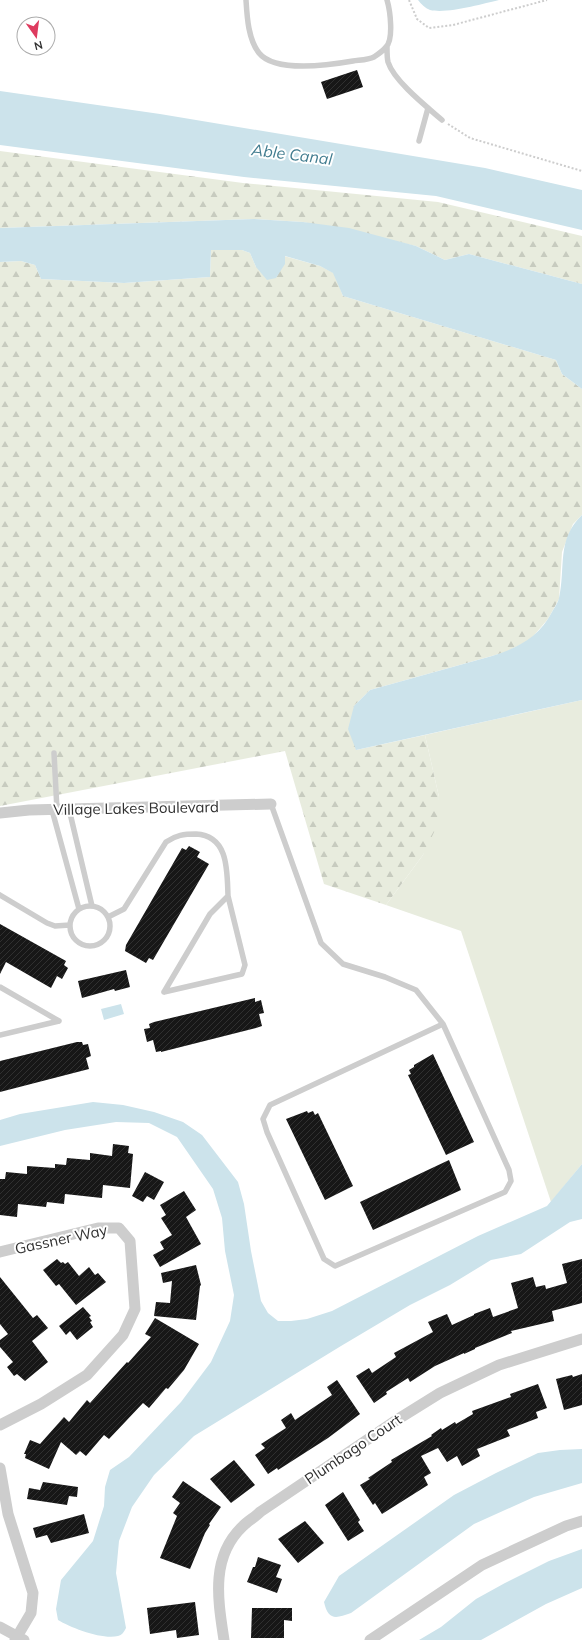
<svg xmlns="http://www.w3.org/2000/svg" width="582" height="1640" viewBox="0 0 582 1640" font-family="Mulish,sans-serif">
  <style>
    .green { fill: #e8ecde }
    .forest { fill: url(#forest-firs) }
    .water { fill: #cce3eb }
    .building { fill: url(#building-hatch) }
    .lines { fill: none; stroke-linecap: round; stroke-linejoin: round }
    .path { stroke: #cdcdcd; stroke-width: 2; stroke-dasharray: 2 2; stroke-linecap: butt }
    .service { stroke: #cdcdcd; stroke-width: 5.5 }
    .minor { stroke: #cdcdcd; stroke-width: 11 }
    .labels { text-anchor: middle; dominant-baseline: central; stroke-width: 4; stroke-linejoin: round; paint-order: stroke }
    .street-label { font-size: 15px; fill: #303030; stroke: #fff }
    .water-label { font-size: 16px; font-style: italic; fill: #417c8f; stroke: #fff }
  </style>
  <defs>
    <pattern id="forest-firs" width="22" height="20" patternUnits="userSpaceOnUse"><rect width="22" height="20" fill="#e8ecde"/><path d="M5 1l3.5 6h-7zM16 11l3.5 6h-7z" fill="#c7cbbf"/></pattern>
    <pattern id="building-hatch" width="6" height="6" patternUnits="userSpaceOnUse"><rect width="6" height="6" fill="#171717"/><path d="M-1 1l2-2M0 6l6-6M5 7l2-2" fill="none" stroke="#303030"/></pattern>
  </defs>
  <rect width="100%" height="100%" fill="#fff"/>
  <path class="green" d="M 582,700 L 582,1164 L 551,1202 L 461,931 L 386,905 L 423,855 L 439,797 L 425,735 Z"/>
  <path class="forest" d="M 0,151 L 243,183 L 438,202 L 582,236 L 582,284 L 469,254 L 445,260 L 416,246 L 303,222 L 254,219 L 0,228 Z
    M 211,250 L 242,250 L 250,253 L 256,267 L 284,256 L 320,266 L 334,273 L 343,296 L 556,360 L 562,374 L 582,389 L 582,515 L 573,524 L 562,552 L 559,599 L 548,619 L 530,640 L 506,652 L 370,690 L 354,706 L 356,750 L 425,735 L 439,797 L 437,826 L 423,855 L 386,905 L 324,884 L 285,751 L 0,806 L 0,262 L 21,261 L 35,265 L 41,279 L 124,283 L 210,277 Z"/>
  <path class="water" d="M 418,0 L 499,0 C 482,4 447,14 430,10 C 425,8 421,4 418,0 Z
    M 0,91 L 160,114 L 485,168 L 582,190 L 582,230 L 436,196 L 244,177 L 0,145 Z
    M 254,219 L 303,222 L 349,228 L 416,246 L 445,260 L 469,254 L 582,284 L 582,389 L 562,374 L 556,360 L 343,296 L 333,273 L 320,266 L 285,256 L 285,264 L 276,278 L 267,280 L 256,267 L 250,253 L 242,250 L 211,250 L 210,277 L 124,283 L 41,279 L 35,265 L 21,261 L 0,262 L 0,228 Z
    M 582,515 L 582,700 L 356,750 L 348,729 L 354,706 L 370,690 L 492,656 C 518,648 539,637 552,612 C 554,608 558,603 559,598 C 566,567 556,540 582,515 Z
    M 121,1004 L 124,1014 L 104,1020 L 101,1009 Z
    M 93,1102 L 123,1105 L 154,1112 L 183,1122 L 202,1135 L 238,1182 L 244,1204 L 251,1251 L 261,1301 L 268,1313 L 278,1321 L 291,1321 L 307,1319 L 332,1311 L 478,1236 L 547,1206 L 582,1164 L 582,1219 L 570,1222 L 521,1254 L 491,1260 L 450,1285 L 410,1305 L 341,1346 L 194,1436 L 154,1475 L 132,1507 L 119,1541 L 116,1573 L 126,1628 C 124,1632 122,1635 118,1636 C 103,1640 71,1628 58,1620 L 56,1609 L 61,1580 L 93,1541 L 104,1506 L 105,1487 L 110,1470 L 129,1457 L 181,1402 L 211,1362 L 230,1321 L 234,1295 L 225,1251 L 222,1218 L 213,1189 L 177,1137 L 149,1123 L 116,1122 L 65,1130 L 0,1146 L 0,1120 L 20,1114 Z
    M 582,1449 L 582,1483 L 534,1497 L 474,1524 L 351,1613 C 335,1619 328,1620 324,1602 L 339,1576 L 454,1495 L 496,1473 L 538,1453 L 560,1450 Z
    M 582,1549 L 582,1588 L 546,1604 L 481,1640 L 419,1640 L 441,1627 L 476,1599 L 505,1583 L 549,1561 Z"/>
  <path class="building" d="M 357,70 L 363,87 L 327,99 L 321,82 Z
    M 189,846 L 200,852 L 197,857 L 209,864 L 153,960 L 149,958 L 146,963 L 125,951 L 126,945 L 182,848 L 186,850 Z
    M 0,924 L 66,961 L 64,965 L 68,968 L 62,979 L 57,976 L 51,988 L 6,962 L 0,974 Z
    M 126,970 L 130,987 L 115,991 L 114,989 L 82,998 L 78,981 Z
    M 255,998 L 255,1002 L 261,1000 L 264,1013 L 259,1014 L 262,1026 L 256,1028 L 161,1052 L 161,1051 L 156,1052 L 153,1040 L 147,1042 L 144,1029 L 150,1028 L 149,1024 L 154,1022 Z
    M 77,1042 L 82,1042 L 83,1045 L 88,1044 L 91,1056 L 86,1058 L 89,1069 L 0,1092 L 0,1061 Z
    M 433,1054 L 474,1142 L 446,1155 L 408,1075 L 411,1074 L 409,1070 L 414,1067 L 414,1065 Z
    M 307,1111 L 308,1113 L 313,1111 L 315,1115 L 318,1113 L 353,1186 L 325,1200 L 286,1119 Z
    M 113,1144 L 129,1146 L 128,1153 L 133,1154 L 130,1188 L 103,1185 L 102,1198 L 65,1194 L 64,1204 L 47,1202 L 46,1207 L 18,1204 L 17,1217 L 0,1215 L 0,1179 L 5,1179 L 6,1172 L 27,1174 L 27,1166 L 55,1168 L 55,1164 L 66,1165 L 67,1158 L 90,1160 L 90,1153 L 112,1156 Z
    M 449,1160 L 461,1190 L 373,1230 L 360,1202 Z
    M 145,1172 L 164,1182 L 154,1200 L 147,1196 L 143,1202 L 132,1196 Z
    M 184,1191 L 196,1210 L 186,1217 L 201,1244 L 160,1267 L 153,1255 L 164,1249 L 160,1242 L 172,1235 L 161,1218 L 166,1215 L 160,1205 Z
    M 57,1259 L 61,1263 L 63,1262 L 65,1264 L 68,1262 L 79,1276 L 89,1267 L 95,1275 L 98,1273 L 106,1282 L 76,1305 L 59,1284 L 56,1286 L 43,1270 Z
    M 582,1259 L 582,1303 L 552,1311 L 554,1321 L 511,1331 L 512,1333 L 475,1348 L 475,1349 L 464,1354 L 464,1353 L 435,1366 L 410,1382 L 408,1378 L 386,1392 L 387,1394 L 374,1403 L 356,1376 L 369,1368 L 372,1373 L 396,1357 L 394,1353 L 433,1332 L 428,1322 L 447,1314 L 452,1325 L 474,1315 L 474,1314 L 490,1308 L 493,1317 L 518,1308 L 511,1283 L 533,1277 L 536,1287 L 545,1285 L 546,1289 L 567,1283 L 562,1264 Z
    M 196,1265 L 201,1285 L 200,1286 L 196,1320 L 154,1316 L 156,1302 L 170,1303 L 172,1281 L 163,1283 L 161,1273 Z
    M 0,1277 L 33,1318 L 37,1315 L 48,1328 L 32,1341 L 48,1362 L 25,1381 L 17,1374 L 14,1376 L 7,1367 L 13,1362 L 0,1347 L 0,1340 L 8,1334 L 0,1324 Z
    M 83,1307 L 91,1316 L 89,1317 L 92,1321 L 90,1322 L 93,1327 L 77,1340 L 70,1331 L 66,1335 L 59,1326 Z
    M 155,1318 L 199,1344 L 184,1370 L 168,1389 L 166,1388 L 149,1408 L 143,1403 L 109,1439 L 104,1435 L 86,1456 L 80,1451 L 76,1455 L 61,1442 L 49,1469 L 25,1458 L 26,1454 L 24,1454 L 30,1440 L 40,1444 L 64,1417 L 69,1422 L 87,1400 L 90,1403 L 127,1362 L 128,1363 L 151,1337 L 145,1334 Z
    M 582,1374 L 582,1405 L 564,1410 L 556,1379 L 572,1375 L 573,1377 Z
    M 337,1380 L 360,1414 L 328,1438 L 278,1470 L 277,1468 L 268,1474 L 255,1455 L 265,1448 L 261,1444 L 286,1428 L 281,1420 L 291,1413 L 295,1420 L 332,1395 L 327,1387 Z
    M 538,1384 L 547,1408 L 536,1412 L 538,1418 L 507,1430 L 510,1436 L 477,1449 L 480,1456 L 462,1466 L 457,1456 L 447,1462 L 438,1448 L 421,1456 L 431,1473 L 424,1477 L 428,1485 L 382,1514 L 375,1503 L 373,1505 L 360,1485 L 370,1479 L 368,1478 L 392,1462 L 391,1460 L 432,1436 L 431,1435 L 441,1428 L 442,1430 L 455,1422 L 456,1424 L 473,1414 L 472,1411 L 511,1397 L 510,1394 Z
    M 234,1460 L 255,1485 L 231,1503 L 210,1479 Z
    M 183,1481 L 221,1507 L 209,1524 L 210,1525 L 205,1533 L 190,1569 L 160,1558 L 177,1516 L 173,1513 L 180,1503 L 172,1497 Z
    M 43,1482 L 78,1487 L 77,1497 L 69,1496 L 67,1505 L 27,1499 L 29,1488 L 40,1490 Z
    M 343,1492 L 360,1520 L 358,1522 L 364,1531 L 348,1541 L 325,1505 Z
    M 84,1514 L 89,1533 L 51,1543 L 47,1535 L 36,1538 L 33,1528 Z
    M 305,1521 L 324,1543 L 298,1563 L 278,1539 Z
    M 258,1557 L 281,1565 L 276,1577 L 282,1579 L 277,1593 L 247,1582 L 253,1567 L 255,1567 Z
    M 195,1602 L 199,1635 L 177,1638 L 176,1630 L 150,1634 L 147,1608 Z
    M 252,1608 L 292,1608 L 292,1621 L 284,1620 L 284,1638 L 251,1638 Z"/>
  <g class="lines">
    <path class="path" d="M 409,0 L 417,19 L 429,28 L 453,25 L 547,0
      M 448,124 L 470,138 L 582,171"/>
    <path class="service" d="M 246,0 C 247,16 248,39 259,53 C 275,73 330,65 353,61 C 359,60 368,60 374,57 C 377,55 383,51 386,47 C 394,39 390,10 387,0
      M 387,47 C 387,51 387,58 388,62 C 394,81 427,107 442,120
      M 419,141 L 428,108
      M 54,753 L 57,810
      M 271,804 L 321,943 L 343,964 L 385,977 L 416,990 L 443,1024 L 509,1170 L 511,1181 L 505,1192 L 335,1266 L 324,1259 L 267,1132 L 263,1119 L 270,1105 L 443,1024
      M 69,809 L 92,906
      M 52,810 L 79,909
      M 0,895 L 47,923 L 55,926 L 70,925
      M70 926a20 20 0 1 1 40 0a20 20 0 1 1-40 0Z
      M 108,917 L 124,909 L 166,842 C 176,835 184,834 196,834 C 229,836 227,871 228,896 L 210,914 L 164,992
      M 0,987 L 59,1021
      M 164,992 L 242,974 L 245,965 L 228,896
      M 0,1035 L 59,1021"/>
    <path class="minor" d="M 0,813 L 29,810 L 271,804
      M 0,1252 L 98,1228 L 119,1228 L 130,1241 L 135,1309 L 123,1335 L 87,1375 L 41,1404 L 0,1425
      M 0,1468 L 8,1514 L 33,1593 L 31,1613 L 15,1640
      M 0,1627 L 24,1640
      M 224,1640 C 218,1600 210,1557 243,1526 C 248,1521 255,1517 260,1512 L 395,1421 L 440,1393 L 499,1365 L 582,1339
      M 370,1640 L 482,1565 L 566,1526 L 582,1521"/>
  </g>
  <g class="labels">
    <g class="street-label">
      <text transform="translate(136 808) rotate(-1)">Village Lakes Boulevard</text>
      <text transform="translate(61 1239) rotate(-12)">Gassner Way</text>
      <text transform="translate(353 1449) rotate(-34)">Plumbago Court</text>
    </g>
    <g class="water-label">
      <text transform="translate(292 154) rotate(7)">Able Canal</text>
    </g>
  </g>
  <g transform="translate(36 36) rotate(166)"><circle r="19" fill="#ffffff" stroke="#acacac"/>
  <path d="M0-3L7 15L0 10L-7 15Z" fill="#de3b5f"/>
  <text y="-6" font-size="11" font-weight="bold" text-anchor="middle" fill="#303030">N</text>
  </g>
</svg>
